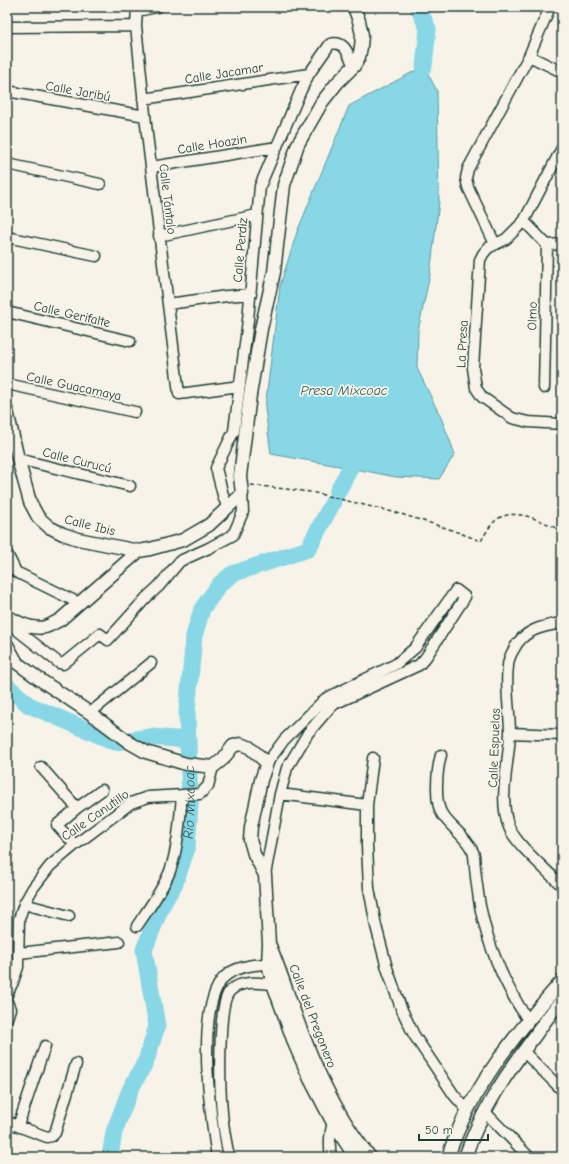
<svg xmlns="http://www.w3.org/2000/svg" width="569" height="1164" viewBox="0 0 569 1164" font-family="'Comic Neue',sans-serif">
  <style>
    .water { fill: #88d7e6; stroke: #5e999f }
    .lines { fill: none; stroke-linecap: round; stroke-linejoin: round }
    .river { stroke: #88d7e6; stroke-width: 17 }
    .minor-casing { stroke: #1f3d34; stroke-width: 13 }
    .tertiary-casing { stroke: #1f3d34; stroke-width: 15 }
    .path { stroke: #1f3d34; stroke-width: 1.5; stroke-dasharray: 4 3; stroke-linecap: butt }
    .minor { stroke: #f7f3e8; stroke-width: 10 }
    .tertiary { stroke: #f7f3e8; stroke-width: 12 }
    .labels { text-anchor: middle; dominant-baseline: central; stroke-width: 3.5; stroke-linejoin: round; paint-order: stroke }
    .street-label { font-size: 13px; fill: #1f3d34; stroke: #f7f3e8 }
    .water-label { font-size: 14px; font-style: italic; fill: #345c58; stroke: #f7f3e8 }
  </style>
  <rect width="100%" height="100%" fill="#f7f3e8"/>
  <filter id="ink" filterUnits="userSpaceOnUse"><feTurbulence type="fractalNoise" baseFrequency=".025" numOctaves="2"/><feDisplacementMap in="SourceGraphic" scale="8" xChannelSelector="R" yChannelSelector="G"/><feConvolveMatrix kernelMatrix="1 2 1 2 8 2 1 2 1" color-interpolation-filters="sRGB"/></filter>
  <g filter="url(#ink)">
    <path class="water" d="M 424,66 L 437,91 L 439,202 L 430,274 L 418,331 L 417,368 L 442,420 L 455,454 L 439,479 L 396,477 L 350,468 L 271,454 L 265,408 L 280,286 L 297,232 L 349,106 Z"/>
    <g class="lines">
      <g class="river">
        <path d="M 418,7 L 428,29 L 424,66"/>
        <path d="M 337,493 L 350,468"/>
        <path d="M 7,686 L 29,705 L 115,742 L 150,737 L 188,740"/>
        <path id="s1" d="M 110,1157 L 114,1132 L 130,1090 L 146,1061 L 157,1026 L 144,950 L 161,907 L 175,883 L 187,848 L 190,804 L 187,712 L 194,636 L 202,609 L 220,584 L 232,574 L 308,549 L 333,502"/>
      </g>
      <defs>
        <path id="minor" d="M 137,7 L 136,26 L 147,134 L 179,394 L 240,386
          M 137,11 L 157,7
          M 7,27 L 136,26
          M 529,56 L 562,72
          M 7,91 L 145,116
          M 143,99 L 309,74
          M 562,148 L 524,221 L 506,239 L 488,248 L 483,254 L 480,260 L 473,368 L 476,388 L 482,397 L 512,418 L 528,422 L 562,424
          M 7,164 L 100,184
          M 151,167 L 277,147
          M 524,221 L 547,245 L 562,244
          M 159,236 L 257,215
          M 7,237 L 96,256
          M 495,244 L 468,187 L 466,178 L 468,169 L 529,56 L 550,7
          M 168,304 L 227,296 L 251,294
          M 7,312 L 130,341
          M 7,384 L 135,412
          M 544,388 L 547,245
          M 18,459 L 130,486
          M 228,506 L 224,499 L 216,468 L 234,431 L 248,320 L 260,186 L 301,90 L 309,74 L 330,44 C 346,40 348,55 354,66
          M 7,554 L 16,572 L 79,603
          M 7,622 L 59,663 L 63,664 L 100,634 L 108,640 L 146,598 L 159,586 L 180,561 L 209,548 L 233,535 L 243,512 L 242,494
          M 562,623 C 543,626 523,630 514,649 C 511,654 508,661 508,666 C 505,687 510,712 510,733 C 509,762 498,800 509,827 C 516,845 548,871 562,886
          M 90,713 L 151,663
          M 510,733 L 562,735
          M 441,755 C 437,769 434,802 442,814 C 451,828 467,837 473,852 C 475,856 474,862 475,867 C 476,880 478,893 480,906 C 488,946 505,986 528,1020
          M 373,758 L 367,805 L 367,846 L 369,888 L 376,926 L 387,968 L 401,1008 L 414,1035 L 454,1095 L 468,1111
          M 41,767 L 77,808
          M 280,794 L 367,805
          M 75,845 L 57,825 L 77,808 L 102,790
          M 265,875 L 280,794 L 287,768 L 308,733 L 332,705 L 419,665 L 426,657 L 465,597 L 456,590 L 415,648 L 396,664 L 325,699 L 284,740 L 267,763
          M 24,904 L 69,916
          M 137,926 C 149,908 162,891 170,871 C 178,849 180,818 182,795
          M 19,953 L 119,942
          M 7,994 L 13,982 L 18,967 L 19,919 L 24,904 L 33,888 L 50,866 L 75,845 L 131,803 L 148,797 L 200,794 L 208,786 L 213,767
          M 7,1002 L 10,1009 L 7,1018
          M 523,1051 L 562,1090
          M 485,1112 L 529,1157
          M 7,1122 L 47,1137 L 52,1136 L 55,1133 L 76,1064
          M 18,1126 L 45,1046
          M 217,1157 C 211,1119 193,998 228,974 C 240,965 261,964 275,963
          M 229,1157 C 226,1142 223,1127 222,1112 C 220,1092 217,1004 230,991 C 242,979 264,983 279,985
          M 331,1157 C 329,1145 329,1135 333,1123"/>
        <path id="tertiary" d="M 7,411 L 18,459 L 30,502 L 38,517 L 49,527 L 63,534 L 78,539 L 139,551 L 150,549 L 183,540 L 209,525 L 242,494 L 240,476 L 250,395 L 261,329 L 274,272 L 284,185 L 298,144 L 322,102 L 337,83 L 354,66 L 359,57 L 361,47 L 362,35 L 359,21 L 354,7
          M 7,616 C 18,623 32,630 45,627 C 50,626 55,622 60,620 L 139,551
          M 7,645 L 17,663 L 39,679 L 90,713 L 130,743 L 146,752 L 186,764 L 213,767 L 223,759 L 233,746 L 240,744 L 249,747 L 267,763 L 261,780 L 251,827 L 250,840 L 254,854 L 265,875 L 269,944 L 268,964 L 273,984 L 295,1045 L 310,1079 L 333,1123 L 355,1157
          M 270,946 C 283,977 292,1009 305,1040 C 321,1081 342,1123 370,1157
          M 448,1157 C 470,1089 516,1033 562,981
          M 465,1157 C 480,1113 506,1074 534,1037 C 543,1024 552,1011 562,1000"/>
      </defs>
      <use href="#minor" class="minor-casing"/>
      <use href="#tertiary" class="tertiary-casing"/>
      <path class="path" d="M 251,485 L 311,492 L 401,514 L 449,529 L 481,541 C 485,535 489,526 495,521 C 514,505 543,522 562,531"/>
      <use href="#minor" class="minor"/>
      <use href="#tertiary" class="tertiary"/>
    </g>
  </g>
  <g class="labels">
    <g class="street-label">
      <text transform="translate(224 73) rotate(-9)">Calle Jacamar</text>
      <text transform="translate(78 91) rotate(10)">Calle Jaribú</text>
      <text transform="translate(212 144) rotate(-9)">Calle Hoazin</text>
      <text transform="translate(168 199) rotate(83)">Calle Tántalo</text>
      <text transform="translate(240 250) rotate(-85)">Calle Perdiz</text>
      <text transform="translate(72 314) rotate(13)">Calle Gerifalte</text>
      <text transform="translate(532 316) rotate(-89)">Olmo</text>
      <text transform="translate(462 344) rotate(-87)">La Presa</text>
      <text transform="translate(74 386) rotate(12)">Calle Guacamaya</text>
      <text transform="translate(77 460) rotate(14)">Calle Curucú</text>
      <text transform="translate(90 525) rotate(14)">Calle Ibis</text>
      <text transform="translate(494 748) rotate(-88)">Calle Espuelas</text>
      <text transform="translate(95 815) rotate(-35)">Calle Canutillo</text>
      <text transform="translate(313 1016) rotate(69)">Calle del Pregonero</text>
    </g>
    <g class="water-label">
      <text x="344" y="390">Presa Mixcoac</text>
      <text stroke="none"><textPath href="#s1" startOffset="374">Río Mixcoac</textPath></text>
    </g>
  </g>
  <rect width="569" height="1164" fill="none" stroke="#f7f3e8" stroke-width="24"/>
  <rect x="12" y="12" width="545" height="1140" fill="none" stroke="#1f3d34" stroke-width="1.5" filter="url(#ink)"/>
  <path d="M419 1134v6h69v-6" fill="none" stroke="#1f3d34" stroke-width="2"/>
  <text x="425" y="1134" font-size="12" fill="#1f3d34" stroke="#f7f3e8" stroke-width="3" paint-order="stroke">50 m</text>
</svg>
